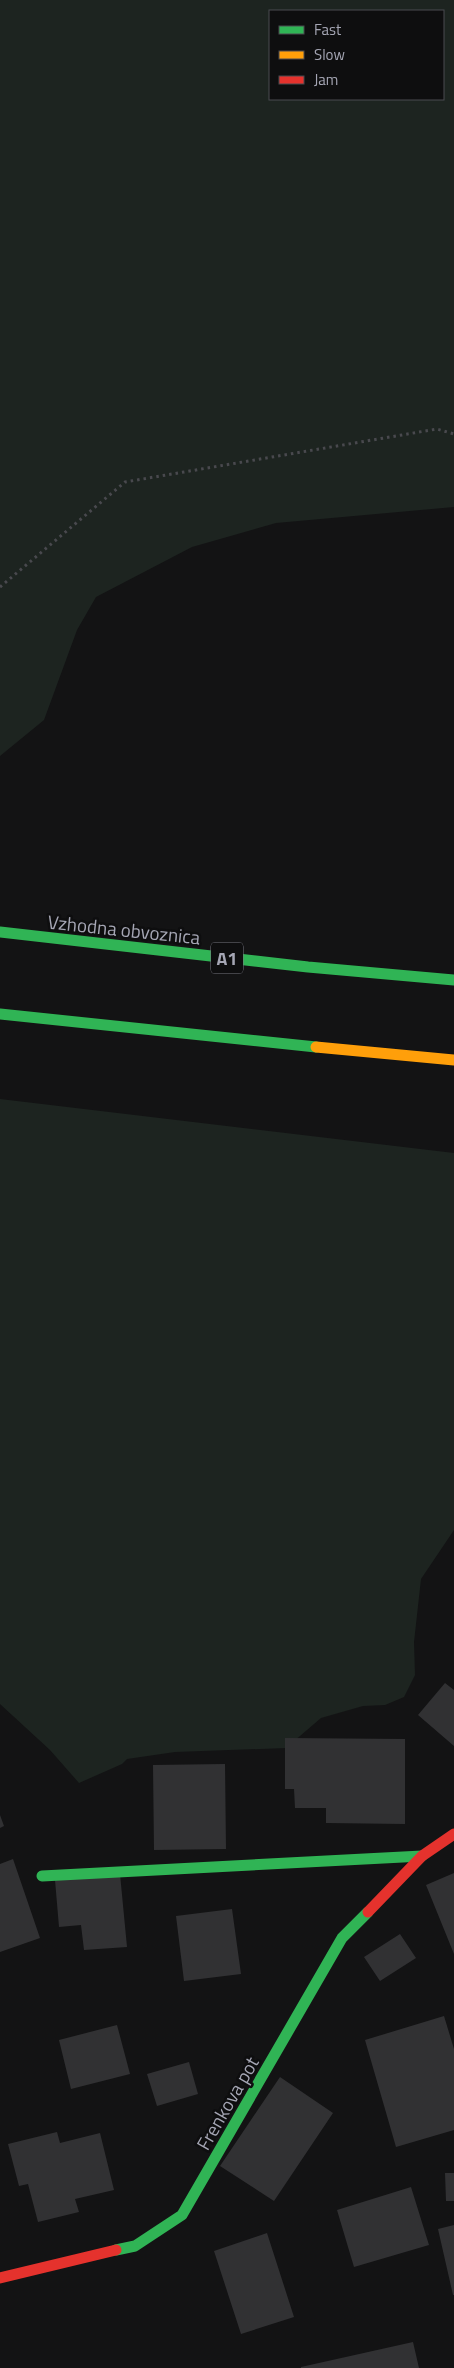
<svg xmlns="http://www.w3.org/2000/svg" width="454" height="2368" viewBox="0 0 454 2368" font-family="'Titillium Web',sans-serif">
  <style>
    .green { fill: #1d2420; fill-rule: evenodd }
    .building { fill: #313133 }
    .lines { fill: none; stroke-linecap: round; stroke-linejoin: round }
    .path { stroke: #49494e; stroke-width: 3; stroke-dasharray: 2.5 4; stroke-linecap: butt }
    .fast { stroke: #30b455; stroke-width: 11 }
    .slow { stroke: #ff9f0a; stroke-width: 11 }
    .jam { stroke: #e5322d; stroke-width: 11 }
    .labels { text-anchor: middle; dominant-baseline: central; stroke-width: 5; stroke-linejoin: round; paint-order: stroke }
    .shield { fill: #0e0e0f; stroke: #787882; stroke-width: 1 }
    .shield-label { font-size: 18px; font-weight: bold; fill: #a5a6b4 }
    .street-label { font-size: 19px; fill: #a5a6b4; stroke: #0e0e0f }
  </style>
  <rect width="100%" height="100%" fill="#131314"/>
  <path class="green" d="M 0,0 L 454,0 L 454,507 L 276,523 L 192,547 L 96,597 L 77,630 L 44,720 L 0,756 ZM 443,11 L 443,99 L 270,99 L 270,11 Z
    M 0,1099 L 454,1153 L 454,1530 L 421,1579 L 414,1642 L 415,1675 L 404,1697 L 385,1705 L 363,1706 L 321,1718 L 286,1748 L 175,1752 L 127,1759 L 122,1764 L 79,1783 L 50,1750 L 0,1704 Z"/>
  <path class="building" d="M 445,1683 L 454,1690 L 454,1746 L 418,1715 Z
    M 285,1738 L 405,1739 L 405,1824 L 326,1823 L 326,1808 L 295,1808 L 294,1789 L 285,1789 Z
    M 225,1764 L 226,1849 L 154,1850 L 153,1765 Z
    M 0,1815 L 4,1826 L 0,1828 Z
    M 13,1859 L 40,1938 L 0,1952 L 0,1864 Z
    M 454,1873 L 454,1954 L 426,1885 Z
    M 120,1874 L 127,1947 L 84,1950 L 81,1925 L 59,1927 L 55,1880 Z
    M 232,1909 L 241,1974 L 184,1981 L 176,1916 Z
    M 400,1934 L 416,1958 L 380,1981 L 364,1957 Z
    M 444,2016 L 454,2049 L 454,2130 L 396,2147 L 365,2040 Z
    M 117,2025 L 130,2074 L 71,2089 L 59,2040 Z
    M 189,2062 L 198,2094 L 157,2106 L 147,2074 Z
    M 280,2077 L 333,2113 L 274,2201 L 220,2166 Z
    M 57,2132 L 60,2143 L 100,2133 L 114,2190 L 75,2199 L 79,2212 L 38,2222 L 28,2184 L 19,2186 L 8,2144 Z
    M 445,2173 L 454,2173 L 454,2201 L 446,2201 Z
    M 411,2187 L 429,2245 L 354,2267 L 337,2210 Z
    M 454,2225 L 454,2295 L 453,2295 L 438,2229 Z
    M 267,2233 L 294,2317 L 241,2334 L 214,2251 Z
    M 413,2342 L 419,2368 L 301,2368 L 301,2367 Z"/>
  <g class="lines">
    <path class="path" d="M 0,587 L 125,482 L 437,429 L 454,434"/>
    <path class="fast" d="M 0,932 L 308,967 L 454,980
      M 0,1014 L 316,1047
      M 42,1876 L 422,1856
      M 116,2250 L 135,2246 L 182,2215 L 342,1938 L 368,1912"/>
    <path class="slow" d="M 316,1047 L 454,1060"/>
    <path class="jam" d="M 368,1912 L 422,1856 L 454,1834
      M 0,2278 L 116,2250"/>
  </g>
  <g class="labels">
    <rect class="shield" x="211" y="942.5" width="32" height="31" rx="4"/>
    <g class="shield-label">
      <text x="227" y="958">A1</text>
    </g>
    <g class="street-label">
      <text transform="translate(124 929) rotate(6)">Vzhodna obvoznica</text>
      <text transform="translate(227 2103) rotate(-60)">Frenkova pot</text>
    </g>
  </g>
  <rect x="269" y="10" width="175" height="90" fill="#0e0e0f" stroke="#4a4b51"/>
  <rect x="279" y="26" width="25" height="8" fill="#30b455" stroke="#4a4b51"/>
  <text x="314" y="35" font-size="15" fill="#a5a6b4">Fast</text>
  <rect x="279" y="51" width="25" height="8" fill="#ff9f0a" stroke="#4a4b51"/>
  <text x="314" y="60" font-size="15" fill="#a5a6b4">Slow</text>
  <rect x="279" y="76" width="25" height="8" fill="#e5322d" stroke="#4a4b51"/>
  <text x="314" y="85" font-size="15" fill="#a5a6b4">Jam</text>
</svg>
